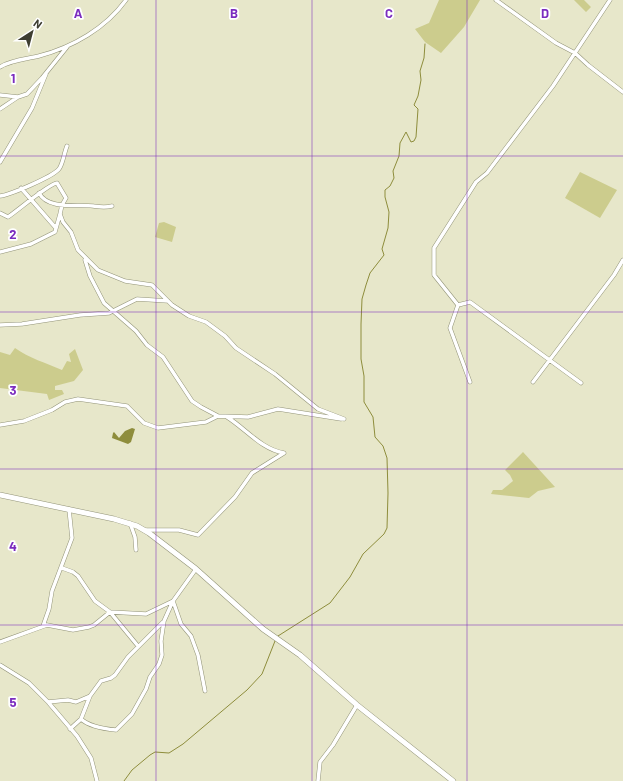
<svg xmlns="http://www.w3.org/2000/svg" width="623" height="781" viewBox="0 0 623 781" font-family="Barlow,sans-serif">
  <style>
    .green { fill: #cccc8d }
    .water { fill: #8e8d3c }
    .lines { fill: none; stroke-linecap: round; stroke-linejoin: round }
    .stream { stroke: #8e8d3c; stroke-width: 1 }
    .street-casing { stroke: #939479; stroke-width: 4.5 }
    .secondary-casing { stroke: #939479; stroke-width: 6 }
    .street { stroke: #fff; stroke-width: 3.5 }
    .secondary { stroke: #fff; stroke-width: 5 }
    .grid { fill: none; stroke: #7b2cbf; stroke-width: 1; stroke-opacity: 0.55 }
    .grid-label { font-size: 13px; text-anchor: middle; font-weight: bold; fill: #7b2cbf; stroke: #fff; stroke-width: 3.5; stroke-linejoin: round; paint-order: stroke }
  </style>
  <rect width="100%" height="100%" fill="#e7e7ca"/>
  <path class="green" d="M 439,0 L 480,0 L 464,27 L 441,53 L 425,42 L 415,29 L 429,23 Z
    M 574,0 L 584,0 L 591,7 L 586,12 Z
    M 580,172 L 617,190 L 600,218 L 565,198 Z
    M 164,222 L 176,227 L 172,242 L 155,237 L 159,223 Z
    M 15,348 C 29,358 46,363 62,370 L 67,361 L 71,362 L 69,354 L 75,349 L 83,370 L 74,381 L 55,386 L 55,390 L 62,390 L 64,394 L 49,400 L 47,394 L 0,388 L 0,352 L 10,355 Z
    M 523,452 L 555,487 L 538,491 L 529,498 L 491,494 L 493,490 L 502,490 L 513,481 L 510,475 L 505,470 Z"/>
  <path class="water" d="M 132,428 L 135,429 L 131,442 L 128,444 L 112,438 L 113,433 L 114,432 L 119,438 L 125,431 Z"/>
  <g class="lines">
    <path class="stream" d="M 278,636 L 330,603 L 350,577 L 363,554 L 384,534 L 387,528 L 388,493 L 387,458 L 383,446 L 375,437 L 373,417 L 364,402 L 364,376 L 361,359 L 361,324 L 362,299 L 366,285 L 370,273 L 384,255 L 382,249 L 388,228 L 389,212 L 385,197 L 385,190 L 390,186 L 394,178 L 393,171 L 399,156 L 400,143 L 406,132 L 411,142 L 414,141 L 416,137 L 418,109 L 414,105 L 418,96 L 421,80 L 420,71 L 424,58 L 425,44
      M 124,781 L 132,770 L 150,755 L 155,752 L 169,753 L 183,744 L 247,690 L 262,674 L 275,641"/>
    <defs>
      <path id="street" d="M 496,0 L 556,43 L 575,53 L 588,65 L 623,92
        M 0,67 C 11,60 27,59 39,56 C 73,47 106,28 126,0
        M 0,95 L 18,97
        M 0,109 L 18,97 L 27,94 L 42,78 L 67,47
        M 0,162 L 32,108 L 46,74
        M 21,188 L 55,227
        M 39,193 C 48,210 77,204 93,206 C 100,207 105,208 112,206
        M 0,196 C 10,195 52,177 59,169 C 63,164 64,153 67,146
        M 0,213 L 8,217 C 17,211 50,183 57,183 L 66,198 L 62,205 L 60,214 L 63,222 L 71,232 L 78,250 L 98,270 L 125,281 L 152,285 L 172,305 L 189,316 L 206,322 L 225,336 L 236,348 L 275,374 L 318,409 L 344,419
        M 0,252 L 31,244 L 55,232 L 60,214
        M 85,260 L 90,276 L 104,303 L 136,331 L 147,345 L 163,357 L 192,401 L 201,407 L 218,416 L 248,417 L 278,409 L 341,419
        M 458,305 L 470,302 L 581,383
        M 0,325 L 22,324 L 80,315 L 109,313 L 137,299 L 168,301
        M 470,382 L 450,328 L 458,305 L 434,275 L 434,248 L 476,182 L 487,173 L 553,86 L 610,0
        M 533,382 L 614,275 L 623,260
        M 227,417 C 246,429 261,449 284,453
        M 0,425 L 24,421 L 52,410 L 65,402 L 78,399 L 127,406 L 144,423 L 158,428 L 206,422 L 218,416
        M 130,523 L 135,537 L 136,550
        M 146,530 L 179,530 L 198,535 L 235,497 L 252,473 L 284,453
        M 62,568 L 73,572 L 78,576 L 95,601 L 110,612 L 138,646
        M 43,626 L 49,609 L 52,591 L 72,538 L 69,509
        M 0,642 L 47,625 L 73,630 L 89,627 L 94,625 L 110,612 L 146,614 L 173,601 L 181,624 L 191,636 L 198,655 L 205,691
        M 0,665 L 29,683 L 48,702 L 77,736 L 91,758 L 97,781
        M 48,702 L 68,700 L 76,702 L 90,696 L 101,681 L 111,678 L 115,675 L 128,657 L 163,622
        M 81,719 L 90,696
        M 70,729 L 81,719 C 90,727 105,729 116,730 L 132,714 L 146,689 L 150,677 L 159,664 L 162,655 L 161,641 L 164,621 L 173,601 L 196,569
        M 318,781 L 320,762 L 333,745 L 357,705"/>
      <path id="secondary" d="M 0,495 L 114,519 L 137,526 L 149,533 L 196,569 L 263,629 L 300,655 L 357,705 L 453,781"/>
    </defs>
    <use href="#street" class="street-casing"/>
    <use href="#secondary" class="secondary-casing"/>
    <use href="#street" class="street"/>
    <use href="#secondary" class="secondary"/>
  </g>
  <path class="grid" d="M 156,0 L 156,781M 312,0 L 312,781M 467,0 L 467,781M 0,156 L 623,156M 0,312 L 623,312M 0,469 L 623,469M 0,625 L 623,625"/>
  <g class="grid-label">
    <text x="78" y="18">A</text>
    <text x="234" y="18">B</text>
    <text x="389" y="18">C</text>
    <text x="545" y="18">D</text>
    <text x="13" y="83">1</text>
    <text x="13" y="239">2</text>
    <text x="13" y="395">3</text>
    <text x="13" y="551">4</text>
    <text x="13" y="707">5</text>
  </g>
  <g transform="translate(32 32) rotate(36)" stroke="#ffffff" stroke-width="3" paint-order="stroke">
  <path d="M0-3L7 15L0 10L-7 15Z" fill="#3d3d31"/>
  <text y="-6" font-size="11" font-weight="bold" text-anchor="middle" fill="#3d3d31">N</text>
  </g>
</svg>
